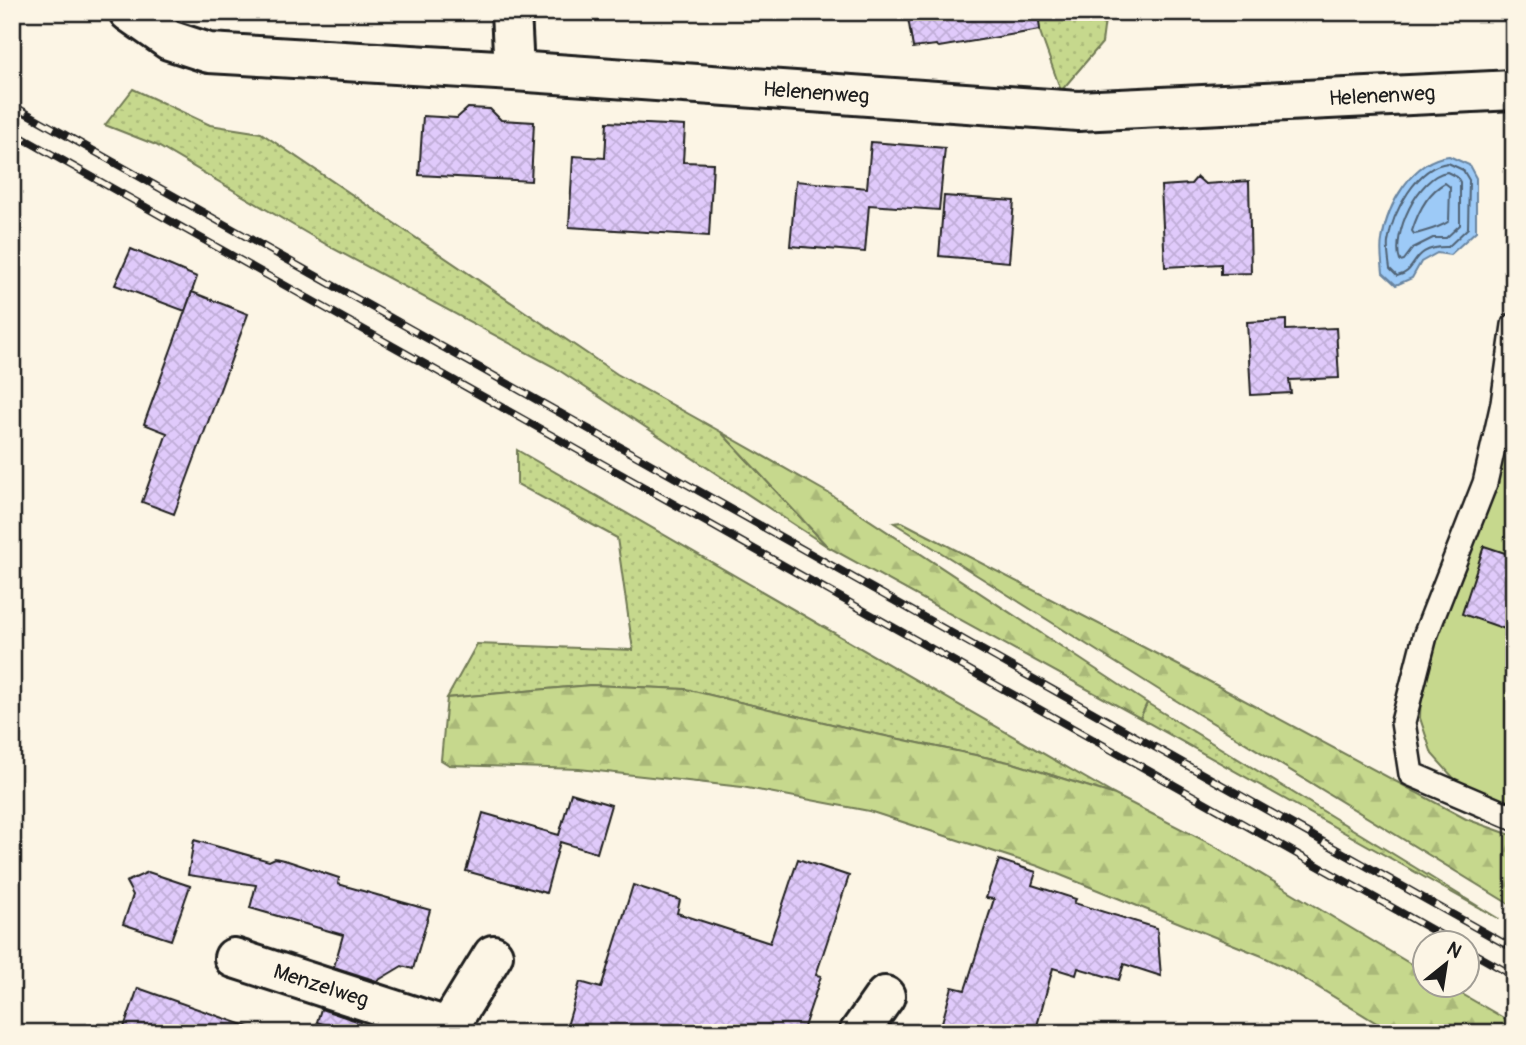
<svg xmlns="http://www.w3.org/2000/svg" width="1526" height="1045" viewBox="0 0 1526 1045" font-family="Pangolin,sans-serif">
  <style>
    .grass { fill: url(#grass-dots); stroke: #717a54; stroke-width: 2 }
    .forest { fill: url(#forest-firs); stroke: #717a54; stroke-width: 2 }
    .park { fill: #c6d88d; stroke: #717a54; stroke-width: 2 }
    .water { fill: #9dcaf7; stroke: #69849f; stroke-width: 2 }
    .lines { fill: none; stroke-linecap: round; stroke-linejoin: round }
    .shore { stroke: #506274; stroke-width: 2 }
    .building { fill: url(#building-cross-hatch); stroke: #1c1c1c; stroke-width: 2 }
    .lane-casing { stroke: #1c1c1c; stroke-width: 28 }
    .street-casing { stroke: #1c1c1c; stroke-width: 44 }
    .lane { stroke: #fcf5e5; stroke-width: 23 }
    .street { stroke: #fcf5e5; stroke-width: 38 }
    .rail-casing { stroke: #1c1c1c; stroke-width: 8 }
    .rail { stroke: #fcf5e5; stroke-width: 5; stroke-dasharray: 16; stroke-linecap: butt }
    .labels { text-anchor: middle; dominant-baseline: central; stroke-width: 7; stroke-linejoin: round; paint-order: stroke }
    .street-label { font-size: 21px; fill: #1c1c1c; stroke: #fcf5e5 }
  </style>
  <defs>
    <pattern id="grass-dots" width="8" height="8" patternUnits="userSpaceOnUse" patternTransform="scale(1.75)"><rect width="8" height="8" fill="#c6d88d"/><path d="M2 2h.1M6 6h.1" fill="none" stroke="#aab979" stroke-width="1.8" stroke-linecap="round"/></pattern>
    <pattern id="forest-firs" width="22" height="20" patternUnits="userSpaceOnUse" patternTransform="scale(1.75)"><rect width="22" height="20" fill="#c6d88d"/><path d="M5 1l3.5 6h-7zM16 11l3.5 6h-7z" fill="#aab979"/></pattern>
    <pattern id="building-cross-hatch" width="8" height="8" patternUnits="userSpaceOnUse" patternTransform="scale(1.75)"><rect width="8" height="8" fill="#e0cafb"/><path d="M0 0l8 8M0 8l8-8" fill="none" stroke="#c0add7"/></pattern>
  </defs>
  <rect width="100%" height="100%" fill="#fcf5e5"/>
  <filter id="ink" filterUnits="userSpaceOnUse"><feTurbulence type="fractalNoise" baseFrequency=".0143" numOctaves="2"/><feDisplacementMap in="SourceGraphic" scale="14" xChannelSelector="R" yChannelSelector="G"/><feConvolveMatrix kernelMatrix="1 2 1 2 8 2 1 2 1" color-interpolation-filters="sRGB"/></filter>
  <g filter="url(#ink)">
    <path class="grass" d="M 1033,12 L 1106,12 L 1102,43 L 1061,91 Z
      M 133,89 L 210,125 L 261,133 L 617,374 L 721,432 L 828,547 L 554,367 L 334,249 L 156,145 L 105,125 Z
      M 517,450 L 1115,795 L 1013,763 L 857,730 L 685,689 L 591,685 L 447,698 L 477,644 L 633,650 L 617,538 L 517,484 Z
      M 1147,703 L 1499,919 L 1140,718 Z"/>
    <path class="forest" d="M 721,432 L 830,494 L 1147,703 L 1140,718 L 828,547 Z
      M 902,522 L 1201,677 L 1466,819 L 1514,836 L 1514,907 L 1167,695 L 894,523 Z
      M 591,685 L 685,689 L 857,730 L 1013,763 L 1115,795 L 1211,844 L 1424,972 L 1424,986 L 1448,986 L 1514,1024 L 1514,1033 L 1393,1033 L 1288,969 L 1262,956 L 1038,866 L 869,811 L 742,787 L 579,769 L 449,765 L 441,760 L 447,698 Z"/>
    <path class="park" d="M 1503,423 L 1514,425 L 1514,804 L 1459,784 L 1432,754 L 1420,718 L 1421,687 Z"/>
    <path class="water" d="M 1449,156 L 1469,165 L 1476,178 L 1476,231 L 1450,255 L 1437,253 L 1421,262 L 1412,278 L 1396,285 L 1383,273 C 1382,262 1380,250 1382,240 C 1387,205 1412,160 1449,156 Z"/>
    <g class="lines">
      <path class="shore" d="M 1448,163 L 1463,170 L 1469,180 L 1468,228 L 1448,247 C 1409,246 1419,272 1397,276 L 1390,269 C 1389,261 1387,250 1388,242 C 1392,213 1417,166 1448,163 Z
        M 1447,172 L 1457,177 L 1460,182 L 1460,225 L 1446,238 L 1433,238 L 1413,248 L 1404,260 L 1400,261 C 1391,235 1418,176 1447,172 Z
        M 1445,183 L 1450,187 L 1449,221 C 1444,226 1421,233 1414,234 L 1412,231 C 1418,212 1428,192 1445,183 Z"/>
    </g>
    <path class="building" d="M 907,12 L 1038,12 L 1040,30 L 939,47 L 936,45 L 913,48 Z
      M 468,108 L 490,109 L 501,120 L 534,122 L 531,181 L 419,175 L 423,116 L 457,118 Z
      M 607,122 L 685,126 L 683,162 L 713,163 L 709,236 L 569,227 L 573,156 L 605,158 Z
      M 871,142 L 945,148 L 939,210 L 869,205 L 865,252 L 790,246 L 796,181 L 867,188 Z
      M 1197,177 L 1205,184 L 1249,181 L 1251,273 L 1221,274 L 1221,264 L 1165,267 L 1161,186 L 1191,184 Z
      M 944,196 L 1014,201 L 1009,262 L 939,256 Z
      M 131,249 L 197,277 L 185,311 L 115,285 Z
      M 192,292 L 248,314 L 174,514 L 142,502 L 167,433 L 144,424 Z
      M 1286,320 L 1286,330 L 1336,328 L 1339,378 L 1289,380 L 1291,393 L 1251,395 L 1247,322 Z
      M 1484,546 L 1514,556 L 1514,632 L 1462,614 Z
      M 571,793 L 611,805 L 597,853 L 560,842 L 546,893 L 466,871 L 483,813 L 559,835 Z
      M 194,840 L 269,861 L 275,858 L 288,861 L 339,878 L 338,884 L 430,910 L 413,969 L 402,966 L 377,981 L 334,967 L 343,935 L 250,908 L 256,885 L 188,875 Z
      M 798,859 L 849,876 L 816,975 L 821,976 L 802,1033 L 565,1033 L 580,982 L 601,988 L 633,885 L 680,900 L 677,913 L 770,943 Z
      M 999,860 L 1036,872 L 1032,885 L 1076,899 L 1074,903 L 1157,928 L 1161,976 L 1124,964 L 1119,980 L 1078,968 L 1076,975 L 1053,968 L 1035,1033 L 939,1033 L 952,987 L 965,990 L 994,899 L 986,898 Z
      M 148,872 L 190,886 L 171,940 L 123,924 L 133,895 L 126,882 Z
      M 138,988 L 252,1028 L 251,1033 L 122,1033 Z
      M 321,1009 L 360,1022 L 356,1033 L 348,1033 L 317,1022 Z"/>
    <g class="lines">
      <defs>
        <path id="lane" d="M 1514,325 L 1503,403 L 1485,483 L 1425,636 L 1403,722 L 1411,774 L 1514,818"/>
        <path id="street" d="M 129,12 L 169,40 L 209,53 L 514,71 L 1078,111 L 1514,90
          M 511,12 L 514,71
          M 234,958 L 447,1027
          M 445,1033 L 493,955
          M 859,1033 L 885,996"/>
      </defs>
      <use href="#lane" class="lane-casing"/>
      <use href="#street" class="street-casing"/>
      <use href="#lane" class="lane"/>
      <use href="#street" class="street"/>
      <defs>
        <path id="rail" d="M 12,105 L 1514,949
          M 12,132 L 1457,944
          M 1466,949 L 1514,976"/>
      </defs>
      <use href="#rail" class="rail-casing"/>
      <use href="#rail" class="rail"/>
    </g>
  </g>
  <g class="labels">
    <g class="street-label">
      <text transform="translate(816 93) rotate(4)">Helenenweg</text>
      <text transform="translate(1382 96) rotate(-3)">Helenenweg</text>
      <text transform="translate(321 986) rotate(18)">Menzelweg</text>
    </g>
  </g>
  <rect width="1526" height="1045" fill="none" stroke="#fcf5e5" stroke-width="42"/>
  <rect x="21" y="21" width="1484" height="1003" fill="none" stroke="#1c1c1c" stroke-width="2.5" filter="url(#ink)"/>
  <g transform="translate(1446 964) rotate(30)"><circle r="33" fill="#fcf5e5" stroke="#a29e95" stroke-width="2"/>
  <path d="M0-5L12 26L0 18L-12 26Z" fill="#1c1c1c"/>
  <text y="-10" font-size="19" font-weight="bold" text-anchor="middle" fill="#1c1c1c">N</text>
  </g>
</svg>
